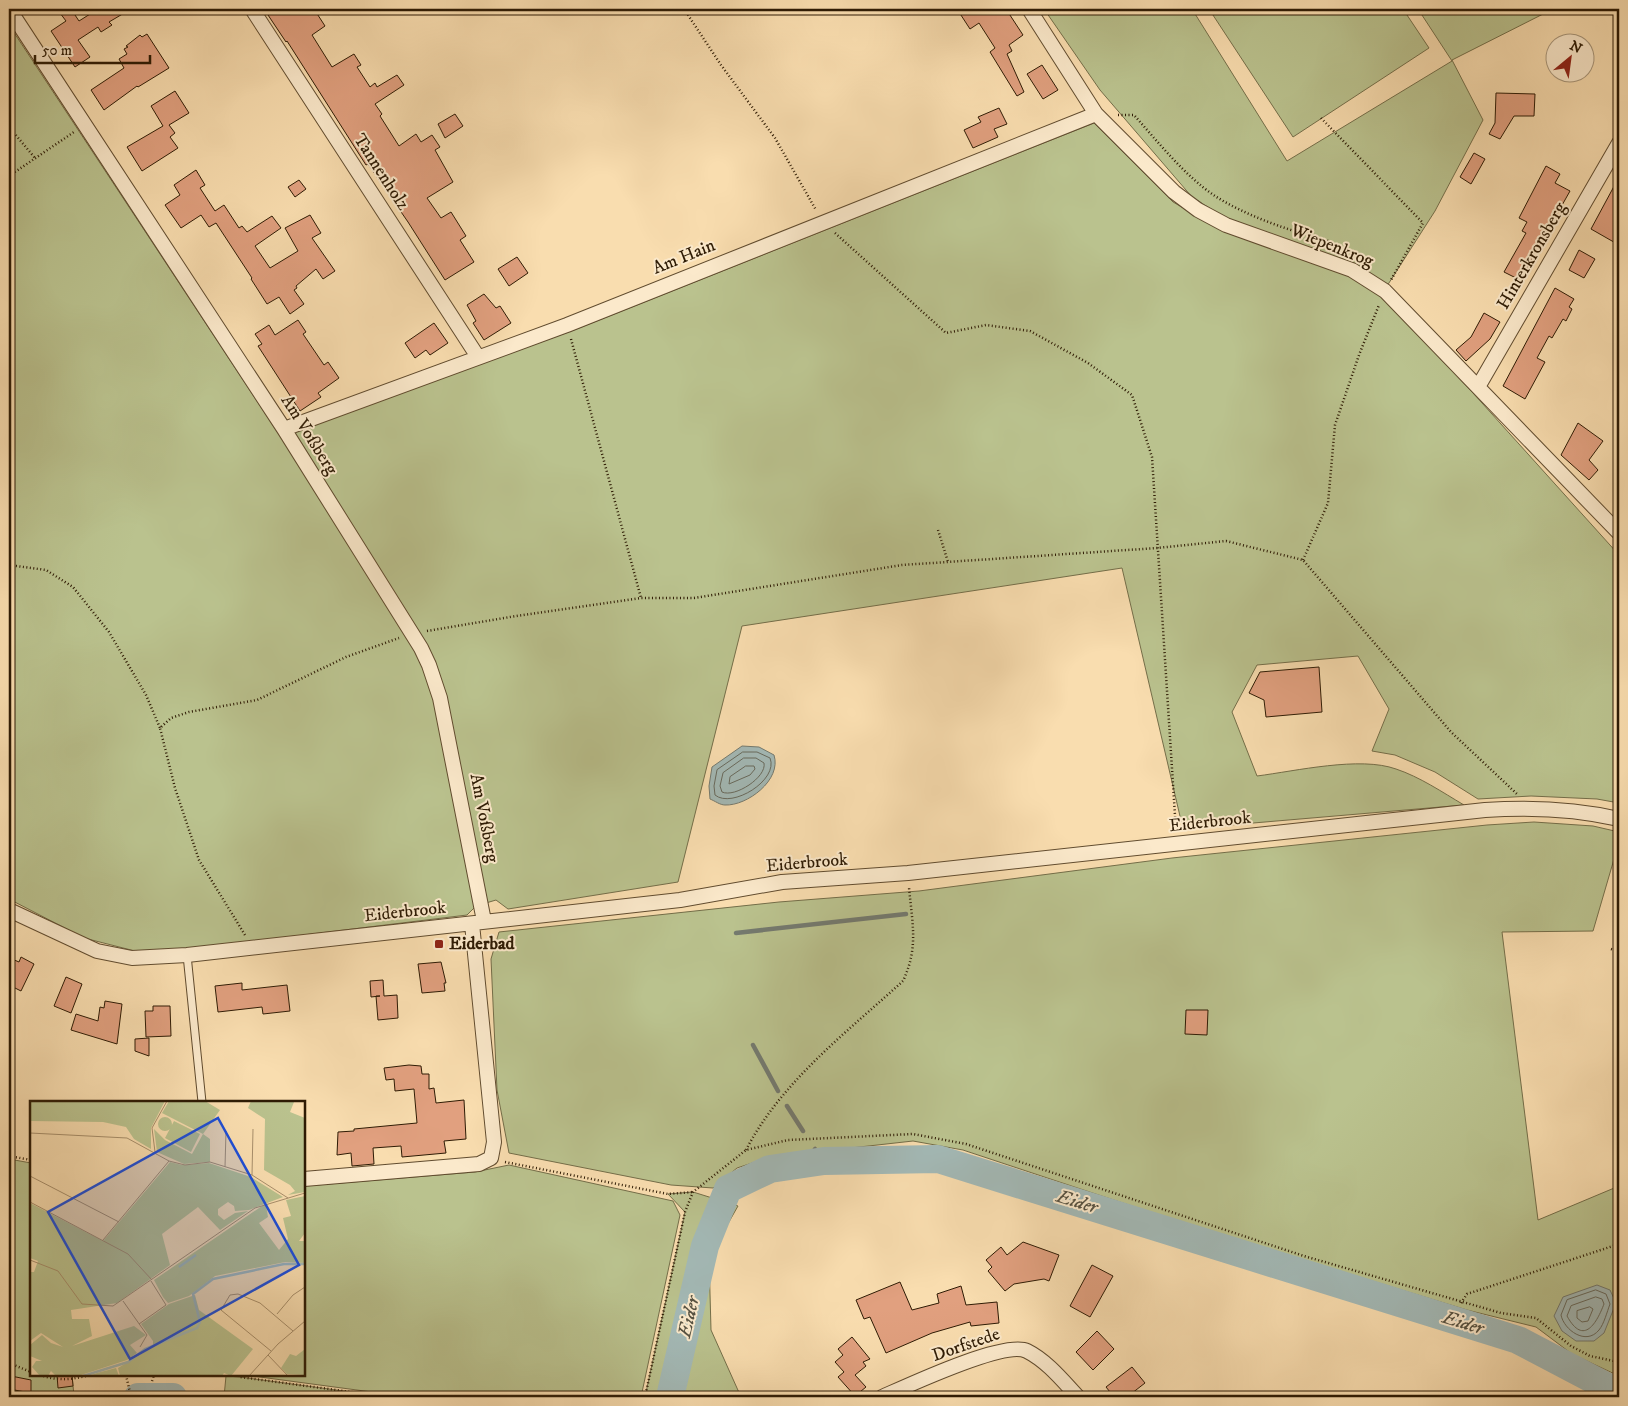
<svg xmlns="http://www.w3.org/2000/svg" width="1628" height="1406" viewBox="0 0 1628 1406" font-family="'IM FELL DW Pica',serif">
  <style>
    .green { fill: #bac28e; stroke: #746e49 }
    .water { fill: #a3b9b6; stroke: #747a6f }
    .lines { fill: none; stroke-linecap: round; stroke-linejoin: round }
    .shore { stroke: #686a5d; stroke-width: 1 }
    .stream { stroke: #747a6f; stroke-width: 4.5 }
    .river { stroke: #a3b9b6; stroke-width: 28 }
    .building { fill: #e1a07f; stroke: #2e1b04 }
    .lane-casing { stroke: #614c2f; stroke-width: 9 }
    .street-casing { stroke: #614c2f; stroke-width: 16 }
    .path { stroke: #2e1b04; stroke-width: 2.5; stroke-dasharray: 1 2.5; stroke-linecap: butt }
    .lane { stroke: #fbe9cb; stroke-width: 7 }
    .street { stroke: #fbe9cb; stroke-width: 14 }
    .poi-dot { fill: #8f2418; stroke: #fbe9cb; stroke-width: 2 }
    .labels { text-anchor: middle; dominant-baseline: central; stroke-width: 4; stroke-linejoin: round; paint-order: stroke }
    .street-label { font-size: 18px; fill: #2e1b04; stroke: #fbe9cb }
    .poi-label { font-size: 18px; font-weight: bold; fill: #2e1b04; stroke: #fbe9cb; text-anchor: start }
    .water-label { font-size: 19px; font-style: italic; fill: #575242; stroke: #fbe9cb }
    .inset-river { fill: none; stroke: #a3b9b6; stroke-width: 2.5 }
    .inset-road { fill: none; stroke: #a88f6b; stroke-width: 1 }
    .view { fill: #1d4ed8; fill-opacity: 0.15; stroke: #1d4ed8; stroke-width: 2.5 }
    .inset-edge { fill: none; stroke: #2e1b04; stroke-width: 2.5 }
  </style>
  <rect width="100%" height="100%" fill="#f9ddaf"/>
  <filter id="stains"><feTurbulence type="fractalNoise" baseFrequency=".004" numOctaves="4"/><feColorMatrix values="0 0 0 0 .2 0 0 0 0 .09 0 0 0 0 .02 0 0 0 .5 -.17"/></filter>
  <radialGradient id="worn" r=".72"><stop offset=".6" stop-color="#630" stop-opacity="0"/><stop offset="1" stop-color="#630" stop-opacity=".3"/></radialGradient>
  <path class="green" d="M 1044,9 L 1192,9 L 1287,161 L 1452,61 L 1418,9 L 1553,9 L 1452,60 L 1483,120 L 1435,211 L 1387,286 L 1230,221 L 1192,197 L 1100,90 Z
    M 1209,9 L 1403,9 L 1429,48 L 1293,137 Z
    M 9,25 L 280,436 L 574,330 L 1094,123 L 1173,202 L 1225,232 L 1359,279 L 1377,292 L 1473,393 L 1619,555 L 1619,803 L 1597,799 L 1531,796 L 1478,799 L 1435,772 L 1395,755 L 1372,751 L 1389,709 L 1358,656 L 1257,665 L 1232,712 L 1257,776 C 1296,771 1360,756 1396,769 C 1420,777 1442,792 1464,805 L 1183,829 L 1122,568 L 742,626 L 678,882 L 508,909 L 496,900 L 476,906 L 467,915 L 189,949 L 135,951 L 84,938 L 9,899 Z
    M 1534,822 L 1593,826 L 1619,832 L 1619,842 L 1593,931 L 1502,932 L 1538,1220 L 1619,1186 L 1619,1376 L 1572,1354 L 1536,1327 L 1467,1310 L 1195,1227 L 963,1150 L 913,1141 L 770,1157 L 737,1168 L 713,1188 L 671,1185 L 509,1153 L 497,1090 L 491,959 L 499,932 L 779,902 L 919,891 L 1172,858 L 1487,825 Z
    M 9,1159 L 31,1163 L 31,1375 L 72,1375 L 74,1396 L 9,1397 Z
    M 509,1165 L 673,1201 L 680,1215 L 641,1397 L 409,1397 L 245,1375 L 304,1375 L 304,1186 L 475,1172 Z
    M 693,1192 L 738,1206 L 709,1257 L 711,1330 L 741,1397 L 645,1397 L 685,1212 L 668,1194 Z
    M 226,1376 L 240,1377 L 388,1397 L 224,1397 Z"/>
  <path class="water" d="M 742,746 L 759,747 L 774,755 C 782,780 747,806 725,805 C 720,805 715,801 710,799 L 709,786 L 712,767 Z
    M 1597,1285 L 1610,1290 L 1616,1303 L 1604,1333 L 1594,1341 L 1576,1341 L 1562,1331 L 1554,1316 L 1563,1297 Z"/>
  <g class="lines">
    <path class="shore" d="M 743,752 L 757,752 L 770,758 C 779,780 732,809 715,795 L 714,786 L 717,770 Z
      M 744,758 L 756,758 L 764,763 C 767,777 735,798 722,792 L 720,786 L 723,773 Z
      M 746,766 L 754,766 L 755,769 L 750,775 L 729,784 L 730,777 Z
      M 1596,1290 L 1606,1294 L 1610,1304 C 1607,1312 1604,1324 1599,1330 C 1586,1346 1564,1330 1561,1315 L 1567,1300 Z
      M 1596,1297 L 1602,1299 L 1604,1304 C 1597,1322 1584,1347 1567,1316 L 1571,1306 Z
      M 1590,1307 L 1593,1309 L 1588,1321 L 1582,1322 L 1577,1318 L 1577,1311 Z"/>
    <path class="stream" d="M 736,933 L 906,914
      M 753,1045 L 778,1091
      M 787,1106 L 803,1131
      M 815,1149 L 824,1161"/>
    <path class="river" d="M 138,1397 L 173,1397
      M 670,1397 L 705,1246 L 728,1189 L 770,1169 L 824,1161 L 938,1159 L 1518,1340 L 1619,1393"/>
  </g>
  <path class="building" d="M 57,9 L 71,9 L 79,21 L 98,9 L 131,9 L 109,22 L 112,25 L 101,32 L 98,27 L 78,40 L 90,57 L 75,67 L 51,31 L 66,21 Z
    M 264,9 L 314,9 L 325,26 L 312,35 L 332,67 L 354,54 L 361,65 L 357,67 L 370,87 L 375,83 L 377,87 L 397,75 L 404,85 L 375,104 L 382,114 L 380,116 L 399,146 L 416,134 L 421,142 L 432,135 L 440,147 L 435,150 L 453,182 L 427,198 L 441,218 L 451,212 L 466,236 L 460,240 L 474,262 L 445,280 L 408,222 L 368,164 L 366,165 L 287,41 L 286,42 Z
    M 957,9 L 1006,9 L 1023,35 L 1009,45 L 1012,51 L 1007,54 L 1024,92 L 1017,96 L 990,52 L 995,48 L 979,23 L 970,29 Z
    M 147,34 L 169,68 L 138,87 L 137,86 L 104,110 L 91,90 L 124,68 L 119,59 L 127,54 L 124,49 L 128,47 L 126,46 L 140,35 L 142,37 Z
    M 1042,65 L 1058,90 L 1043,99 L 1027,74 Z
    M 175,91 L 189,113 L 169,125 L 175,133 L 170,137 L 178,148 L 142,171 L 127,147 L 163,126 L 151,106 Z
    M 1496,93 L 1535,94 L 1534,116 L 1514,116 L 1500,139 L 1489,134 L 1495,123 Z
    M 999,108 L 1007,124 L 994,129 L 998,137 L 973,148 L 964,130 L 981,122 L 978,117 Z
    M 455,114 L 463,126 L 445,138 L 438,124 Z
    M 1474,153 L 1485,159 L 1471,184 L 1460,177 Z
    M 1546,166 L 1560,174 L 1555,183 L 1570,191 L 1520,280 L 1504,272 L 1526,233 L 1522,231 L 1527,222 L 1519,218 Z
    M 196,170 L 205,185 L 200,188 L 215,211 L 224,205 L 239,228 L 242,226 L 247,232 L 272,216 L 281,228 L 255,246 L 270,268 L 298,251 L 285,228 L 310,215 L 321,233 L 312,238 L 335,271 L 323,279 L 316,269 L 296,286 L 297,288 L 294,290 L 304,304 L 290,314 L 279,297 L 267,304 L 251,279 L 252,278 L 216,223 L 209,227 L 201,215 L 181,228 L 165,205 L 180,195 L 174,185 Z
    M 1619,177 L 1619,245 L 1591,229 Z
    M 299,180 L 306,189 L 295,197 L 288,187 Z
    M 1579,250 L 1595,259 L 1584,278 L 1569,270 Z
    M 517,257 L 528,273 L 509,286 L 498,269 Z
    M 1555,288 L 1574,299 L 1569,307 L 1572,309 L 1566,321 L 1563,319 L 1552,338 L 1549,336 L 1537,358 L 1545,362 L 1525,399 L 1503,386 Z
    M 484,294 L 496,308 L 500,306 L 511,323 L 484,340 L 473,323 L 476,321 L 467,305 Z
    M 1484,313 L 1500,322 L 1490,339 L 1466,361 L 1456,350 L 1471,337 Z
    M 298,320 L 306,332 L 303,334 L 324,365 L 328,362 L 339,378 L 318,393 L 321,397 L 300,411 L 258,346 L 262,344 L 255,334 L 269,325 L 275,335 Z
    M 434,323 L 448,343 L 430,355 L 426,350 L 415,358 L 405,343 Z
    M 1578,423 L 1603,441 L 1589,460 L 1598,470 L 1589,480 L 1561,455 Z
    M 1319,667 L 1322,712 L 1266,717 L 1264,700 L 1249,693 L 1260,672 Z
    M 21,957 L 34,964 L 21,991 L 9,985 L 9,966 L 12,959 L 19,962 Z
    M 441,962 L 446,983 L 444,983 L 445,991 L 422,993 L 418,964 Z
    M 66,977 L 82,984 L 71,1013 L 54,1006 Z
    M 383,980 L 384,996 L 397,995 L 398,1018 L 378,1020 L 376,996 L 380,996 L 371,997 L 370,981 Z
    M 242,983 L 242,990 L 287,985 L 290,1011 L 263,1014 L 262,1007 L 218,1012 L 215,986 Z
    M 105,1001 L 122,1004 L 117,1044 L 71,1030 L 76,1014 L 98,1021 L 100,1007 L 104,1008 Z
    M 153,1006 L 170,1006 L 171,1036 L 146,1037 L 145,1011 L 153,1011 Z
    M 1186,1010 L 1208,1010 L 1207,1035 L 1185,1034 Z
    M 149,1038 L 149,1056 L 135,1051 L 135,1039 Z
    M 409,1065 L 421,1066 L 422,1074 L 429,1074 L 429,1089 L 434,1088 L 436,1103 L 464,1100 L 466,1139 L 444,1141 L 446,1153 L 402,1157 L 401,1146 L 373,1148 L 374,1164 L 352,1166 L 351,1153 L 337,1155 L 338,1132 L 354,1131 L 354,1129 L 417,1123 L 414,1089 L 395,1091 L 394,1079 L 386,1080 L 384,1068 Z
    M 1023,1242 L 1059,1255 L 1049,1281 L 1044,1279 L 1014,1284 L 1005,1291 L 988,1271 L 992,1267 L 986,1260 L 1001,1247 L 1007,1255 Z
    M 1092,1265 L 1113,1276 L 1090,1317 L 1070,1306 Z
    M 900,1282 L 912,1310 L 939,1303 L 937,1294 L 961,1286 L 966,1305 L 997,1302 L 999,1323 L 971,1326 L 970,1322 L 932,1333 L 886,1353 L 870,1317 L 864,1319 L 856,1300 Z
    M 1097,1331 L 1114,1349 L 1093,1370 L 1076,1352 Z
    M 852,1337 L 870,1359 L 863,1362 L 866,1366 L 855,1375 L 866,1387 L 855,1396 L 838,1377 L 844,1372 L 835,1362 L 843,1355 L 838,1349 Z
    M 1132,1367 L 1145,1383 L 1127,1397 L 1114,1397 L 1106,1387 Z
    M 57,1375 L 72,1375 L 73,1386 L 58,1388 Z
    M 11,1376 L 31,1380 L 31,1393 L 9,1389 Z"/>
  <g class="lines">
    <defs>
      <path id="lane" d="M 187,955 L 202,1102"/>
      <path id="street" d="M 9,9 L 284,429 L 421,648 L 429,665 L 440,698 L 484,921
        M 252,9 L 478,357
        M 1029,9 L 1096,114 L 1174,192 L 1198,210 L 1226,225 L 1352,270 L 1385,291 L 1619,533
        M 1478,387 L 1619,143
        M 284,429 L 567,325 L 1096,114
        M 9,910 L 97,951 L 132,958 L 187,955 L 680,900 L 782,882 L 908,873 L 1485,810 C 1529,807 1576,809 1619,819
        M 304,1179 L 479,1164 L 491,1158 L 494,1142 L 472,924
        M 882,1397 C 907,1386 1005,1340 1027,1351 C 1047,1361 1063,1381 1078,1397"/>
    </defs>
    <use href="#lane" class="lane-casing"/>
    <use href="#street" class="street-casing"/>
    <path class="path" d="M 684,9 L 721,65 L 775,138 L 816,210
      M 1118,115 L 1134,115 C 1158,142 1185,176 1215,196 C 1248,217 1291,231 1328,241 L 1337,249
      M 1321,118 L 1423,223 L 1391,280
      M 9,127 L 35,158
      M 9,176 L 74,132
      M 835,233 L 946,333 L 986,325 L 1030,331 L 1088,363 L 1132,395 L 1152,457 L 1176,831
      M 571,339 L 641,598
      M 938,530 L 948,562
      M 1303,560 L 1328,503 L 1335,425 L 1359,355 L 1379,305
      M 9,565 L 46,570 L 73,587 L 109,632 L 146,695 L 160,728
      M 427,631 L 516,616 L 641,598 L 694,598 L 902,565 L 1157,548 L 1226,541 L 1303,560 L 1451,732 L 1517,794
      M 245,935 L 199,860 L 175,788 L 160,728 L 171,718 L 189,712 L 257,700 L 346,657 L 399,638
      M 1611,949 L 1619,952
      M 746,1150 C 781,1082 847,1032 903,981 C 919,947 912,923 909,887
      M 9,1156 L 31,1160
      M 505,1162 L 668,1194 L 693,1192
      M 1461,1303 L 1467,1294 L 1619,1244
      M 9,1363 L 31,1372
      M 40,1375 C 57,1381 72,1380 89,1375
      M 126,1375 L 131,1397
      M 238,1375 L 240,1377 L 388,1397
      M 152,1381 L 154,1375
      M 645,1397 L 685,1212 L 693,1192 L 746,1150 L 788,1140 L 913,1134 L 966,1144 L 1304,1256 L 1501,1313 L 1536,1318 L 1571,1346 L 1590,1356 L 1619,1362"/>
    <use href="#lane" class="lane"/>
    <use href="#street" class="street"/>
  </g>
  <rect class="poi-dot" x="434" y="939" width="10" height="10" rx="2.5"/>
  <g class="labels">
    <g class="street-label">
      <text transform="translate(381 172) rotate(57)">Tannenholz</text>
      <text transform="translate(1332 246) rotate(22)">Wiepenkrog</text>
      <text transform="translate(1532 256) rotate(-60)">Hinterkronsberg</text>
      <text transform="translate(684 257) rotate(-22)">Am Hain</text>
      <text transform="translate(309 435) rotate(58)">Am Voßberg</text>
      <text transform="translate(484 818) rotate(79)">Am Voßberg</text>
      <text transform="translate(1210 822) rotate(-6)">Eiderbrook</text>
      <text transform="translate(807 863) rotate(-5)">Eiderbrook</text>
      <text transform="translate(405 912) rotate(-6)">Eiderbrook</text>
      <text transform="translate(966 1345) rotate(-19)">Dorfstede</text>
    </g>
    <g class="poi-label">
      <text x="449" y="944">Eiderbad</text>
    </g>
    <g class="water-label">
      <text transform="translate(1077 1202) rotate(17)">Eider</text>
      <text transform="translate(689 1317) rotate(-77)">Eider</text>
      <text transform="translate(1463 1323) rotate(17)">Eider</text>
    </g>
  </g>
  <g transform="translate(30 1101)">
    <rect width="275" height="275" fill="#f9ddaf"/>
    <path d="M 0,0 L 135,0 L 121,27 L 121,48 L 104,38 L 96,26 L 73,21 L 0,20 ZM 139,0 L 175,0 L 190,9 L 173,33 L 180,38 L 180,61 L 154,63 L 127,51 L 124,28 L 135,39 L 162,53 L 173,33 L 132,12 ZM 221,0 L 261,0 L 264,1 L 260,11 L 275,17 L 275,91 L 258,94 L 265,90 L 260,84 L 234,69 L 235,18 L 218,7 ZM128 23a7 7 0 1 1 14 0a7 7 0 1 1-14 0ZM 144,20 L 170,33 L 161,51 L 135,37 ZM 140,61 L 152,64 L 179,62 L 221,76 L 253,96 L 219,109 L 205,110 L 204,105 L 198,101 L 188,108 L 188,114 L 194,119 L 205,112 L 218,110 L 190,129 L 168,106 L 132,133 L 140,164 L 87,202 L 41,209 L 42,218 L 59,218 L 62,235 L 42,245 L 104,225 L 116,234 L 100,244 L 107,252 L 97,259 L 48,275 L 26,275 L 21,270 L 18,275 L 10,275 L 2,266 L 6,260 L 12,260 L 0,255 L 0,244 L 12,234 L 21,242 L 33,246 L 11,232 L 0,240 L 0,171 L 4,171 L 8,160 L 0,157 L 0,102 L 73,140 ZM 275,95 L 275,132 L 269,140 L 275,140 L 275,162 L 255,161 L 185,175 L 159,195 L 138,202 L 133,196 L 124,179 L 232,105 L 236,104 L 238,116 L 229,122 L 249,149 L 258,138 L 253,117 L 261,115 L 256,99 ZM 165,194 L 169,209 L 223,248 L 201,275 L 194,272 L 192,275 L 90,275 L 88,267 L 123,246 L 123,240 L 111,223 L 139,203 ZM 275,248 L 274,274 L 257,273 L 251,267 L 260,253 L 266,255 ZM 86,267 L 89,275 L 59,275 L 67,272 Z" fill="#bac28e"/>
    <path class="inset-river" d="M 149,166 L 166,154M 53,275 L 98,261 L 115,248 L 167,227 L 170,221 L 163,193 L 183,178 L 254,163 L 275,163"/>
    <path class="inset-road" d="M 0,32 L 97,37 L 139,60 L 155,64 L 180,61 L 222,74 L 258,97M 125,51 L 122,27 L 137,0M 195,66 L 196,30M 222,74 L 223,28M 0,75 L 89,121M 0,101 L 98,153 L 122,179M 73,139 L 139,60M 0,159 L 28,170 L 52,203 L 83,205 L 225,107 L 275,92M 93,200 L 117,234 L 110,246M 247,213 L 263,194 L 275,186M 109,223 L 136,204 L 121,180M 241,250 L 191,209 L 200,194 L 208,193 L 230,202 L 263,230M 238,254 L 258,275M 219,275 L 248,243 L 275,220"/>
    <path class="view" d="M 188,17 L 269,164 L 100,258 L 18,111 Z"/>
    <rect width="275" height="275" class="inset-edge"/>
  </g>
  <rect width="1628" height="1406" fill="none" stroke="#f9ddaf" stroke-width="30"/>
  <rect x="10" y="10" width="1608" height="1386" fill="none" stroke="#2e1b04" stroke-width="2.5"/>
  <rect x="15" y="15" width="1598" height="1376" fill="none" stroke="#2e1b04"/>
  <g transform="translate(1570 58) rotate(29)"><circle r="24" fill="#fbe9cb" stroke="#a9977b"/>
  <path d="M0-4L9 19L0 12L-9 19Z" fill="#8f2418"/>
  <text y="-8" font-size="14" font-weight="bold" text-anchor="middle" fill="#2e1b04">N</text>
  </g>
  <path d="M35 55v8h115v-8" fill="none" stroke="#2e1b04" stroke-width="2.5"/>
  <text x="42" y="55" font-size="15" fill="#2e1b04" stroke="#fbe9cb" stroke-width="4" paint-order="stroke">50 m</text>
  <rect width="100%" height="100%" filter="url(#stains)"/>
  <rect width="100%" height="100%" fill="url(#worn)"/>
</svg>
